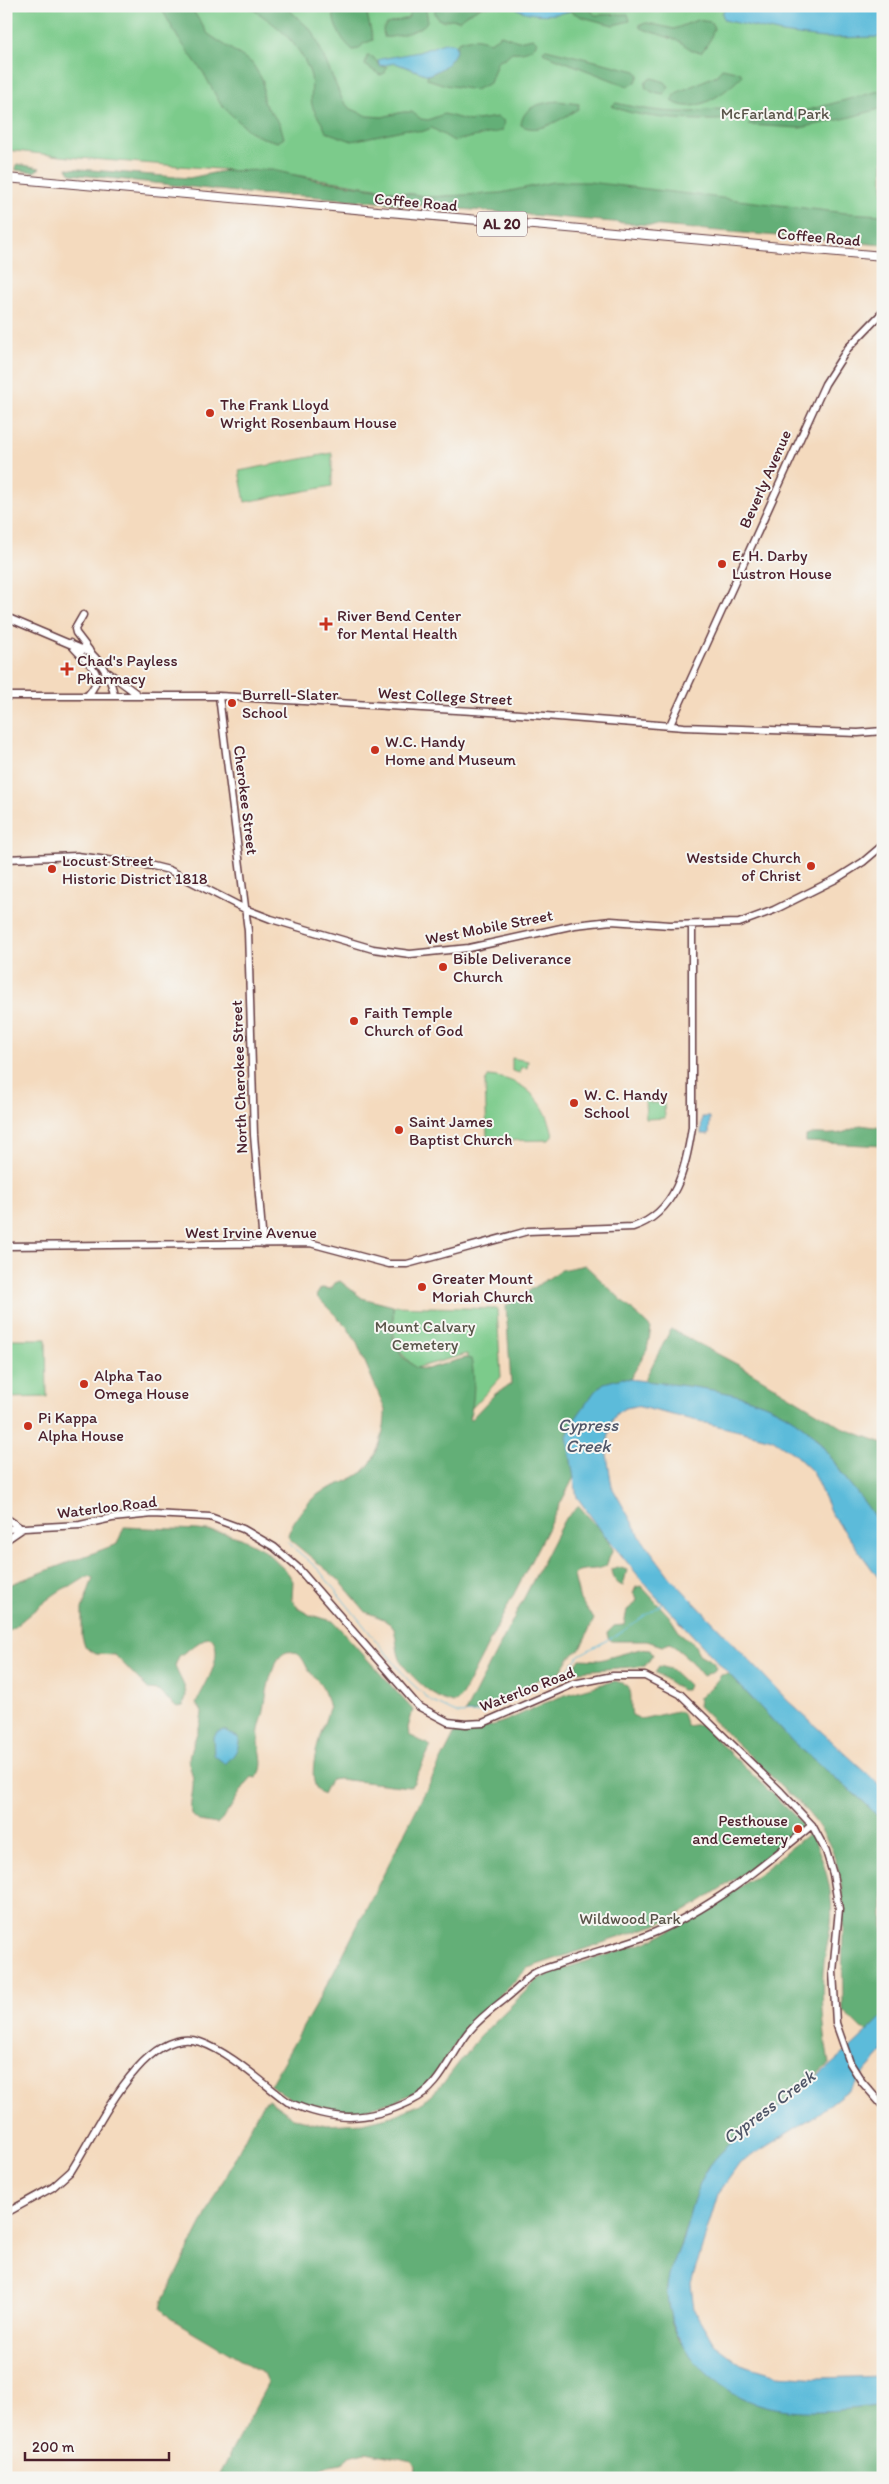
<svg xmlns="http://www.w3.org/2000/svg" width="889" height="2484" viewBox="0 0 889 2484" font-family="Itim,sans-serif">
  <style>
    .green { fill: #7bcb8b; stroke: #62755b }
    .forest { fill: #64af77; stroke: #576751 }
    .water { fill: #5cbbda; stroke: #536d82 }
    .lines { fill: none; stroke-linecap: round; stroke-linejoin: round }
    .stream { stroke: #5cbbda; stroke-width: 1 }
    .tertiary-casing { stroke: #643b41; stroke-width: 9 }
    .primary-casing { stroke: #643b41; stroke-width: 10 }
    .tertiary { stroke: #fff; stroke-width: 6 }
    .primary { stroke: #fff; stroke-width: 8 }
    .poi-dot { fill: #c8321e; stroke: #f6f6f2; stroke-width: 2 }
    .labels { text-anchor: middle; dominant-baseline: central; stroke-width: 4; stroke-linejoin: round; paint-order: stroke }
    .shield { fill: #f6f6f2; stroke: #7e6067; stroke-width: 1 }
    .shield-label { font-size: 15px; font-weight: bold; fill: #4a1f2b }
    .park-label { font-size: 16px; fill: #595348; stroke: #f6f6f2 }
    .street-label { font-size: 16px; fill: #4a1f2b; stroke: #f6f6f2 }
    .poi-label { font-size: 16px; fill: #4a1f2b; stroke: #f6f6f2; text-anchor: start }
    .water-label { font-size: 18px; font-style: italic; fill: #505668; stroke: #f6f6f2 }
  </style>
  <rect width="100%" height="100%" fill="#f6f6f2"/>
  <filter id="ink" filterUnits="userSpaceOnUse"><feTurbulence type="fractalNoise" baseFrequency=".02" numOctaves="2"/><feDisplacementMap in="SourceGraphic" scale="10" xChannelSelector="R" yChannelSelector="G"/><feConvolveMatrix kernelMatrix="1 2 1 2 8 2 1 2 1" color-interpolation-filters="sRGB"/></filter>
  <filter id="wash" filterUnits="userSpaceOnUse"><feTurbulence type="fractalNoise" baseFrequency=".0096" numOctaves="4" result="noise"/><feDisplacementMap in="SourceGraphic" scale="20" xChannelSelector="R" yChannelSelector="G"/><feGaussianBlur stdDeviation="1.12" result="paint"/><feColorMatrix in="noise" values="0 0 0 0 0 0 0 0 0 0 0 0 0 0 0 0 0 1.4 0 .05"/><feComposite in="paint" operator="in"/></filter>
  <g filter="url(#wash)">
    <rect width="100%" height="100%" fill="#f4dabe"/>
    <path class="green" d="M 6,6 L 883,6 L 883,230 L 491,194 L 430,197 L 295,175 L 246,171 L 223,171 L 230,170 L 79,158 L 6,150 Z
      M 332,453 L 332,486 L 245,502 L 239,471 Z
      M 512,1058 L 528,1061 L 527,1068 L 521,1067 L 520,1073 L 512,1071 Z
      M 489,1076 C 525,1079 546,1101 553,1135 L 549,1140 L 490,1141 L 487,1138 L 485,1082 Z
      M 649,1098 L 650,1103 L 664,1103 L 665,1118 L 646,1119 L 645,1099 Z
      M 393,1306 L 497,1309 L 501,1377 L 470,1410 L 467,1354 L 416,1368 C 391,1346 393,1338 393,1306 Z
      M 6,1339 L 46,1339 L 47,1397 L 6,1398 Z"/>
    <path class="forest" d="M 160,6 L 190,6 L 208,34 L 252,63 L 263,81 L 263,102 L 280,124 L 284,138 L 278,142 L 260,137 L 248,130 L 221,105 L 203,72 L 178,38 Z
      M 247,6 L 285,6 L 313,32 L 342,99 L 349,108 L 368,116 L 382,117 L 403,112 L 412,112 L 421,119 L 428,120 L 444,114 L 470,121 L 497,117 L 504,121 L 502,131 L 454,141 L 432,128 L 421,132 L 407,129 L 352,141 L 326,132 C 323,123 317,117 313,108 C 309,99 314,84 310,73 C 299,42 274,22 247,6 Z
      M 337,6 L 360,6 L 367,14 L 373,40 L 363,44 L 359,49 L 353,50 C 341,40 331,23 334,8 Z
      M 413,6 L 425,7 C 426,12 429,18 426,23 C 422,30 391,39 384,37 L 383,29 L 387,24 L 408,18 Z
      M 435,6 L 482,6 C 474,12 466,13 460,20 L 451,19 L 444,21 L 438,19 L 435,13 Z
      M 569,6 L 587,6 L 595,15 L 628,14 L 630,21 L 613,25 L 582,17 L 570,11 Z
      M 697,20 L 711,22 L 714,28 L 710,40 L 702,52 L 693,51 L 679,41 L 640,28 L 640,24 L 648,23 L 674,29 Z
      M 501,35 L 518,41 L 533,38 L 537,42 C 533,51 522,53 512,52 L 505,58 L 498,60 L 490,83 L 475,90 L 446,85 L 427,79 L 428,75 C 445,69 454,60 458,42 C 470,37 478,38 490,42 Z
      M 546,49 L 636,71 L 639,75 L 635,83 L 627,86 L 545,54 L 543,51 Z
      M 367,56 L 373,57 L 380,66 L 387,67 L 385,73 L 380,75 L 365,65 Z
      M 722,68 L 740,72 L 742,76 C 726,92 695,117 672,101 L 676,93 L 717,75 Z
      M 652,78 L 665,82 L 669,87 L 664,94 L 652,92 L 645,87 L 646,81 Z
      M 883,90 L 883,108 L 847,118 L 800,128 L 748,125 L 750,123 L 786,116 Z
      M 558,101 L 579,104 L 578,109 C 562,118 538,136 521,125 C 523,106 541,103 558,101 Z
      M 616,103 C 640,109 667,113 691,112 C 705,111 721,106 734,112 L 732,119 C 703,122 637,119 612,106 Z
      M 17,164 L 40,168 L 34,172 L 16,170 L 15,166 Z
      M 67,168 L 189,178 L 223,171 L 272,170 L 317,180 L 430,197 L 501,193 L 553,182 L 589,182 L 845,213 L 883,215 L 883,245 L 308,196 L 255,194 L 71,174 Z
      M 860,1125 L 883,1128 L 883,1146 L 806,1142 L 806,1136 C 815,1132 823,1135 832,1134 C 842,1134 851,1130 860,1125 Z
      M 585,1265 L 651,1328 L 647,1350 L 630,1379 C 597,1375 581,1413 568,1436 L 574,1477 L 461,1697 L 456,1703 C 440,1704 408,1675 401,1661 C 396,1651 397,1637 393,1626 L 381,1618 L 366,1612 L 339,1580 L 290,1540 L 288,1535 C 292,1521 308,1500 320,1493 C 334,1485 353,1481 365,1470 C 379,1455 386,1428 385,1409 L 356,1341 L 347,1327 L 316,1296 L 321,1288 L 331,1289 L 335,1283 L 340,1281 L 362,1298 L 393,1306 L 393,1338 L 402,1356 L 416,1368 L 427,1369 L 465,1358 L 471,1359 C 475,1374 475,1403 469,1418 L 471,1419 L 495,1394 L 511,1384 L 506,1306 L 561,1270 Z
      M 671,1329 L 744,1368 L 845,1429 L 883,1443 L 883,1535 C 872,1515 858,1496 845,1478 C 833,1461 820,1439 804,1427 C 759,1391 699,1389 644,1381 Z
      M 579,1506 L 602,1532 L 613,1549 L 606,1566 C 596,1571 586,1568 576,1572 L 574,1576 L 580,1600 L 594,1619 L 580,1649 L 570,1657 L 559,1674 L 537,1680 L 528,1687 L 473,1713 L 465,1713 L 564,1520 Z
      M 124,1527 L 198,1530 L 224,1533 L 241,1538 L 264,1550 L 288,1573 L 293,1581 L 292,1600 L 299,1609 L 310,1615 L 333,1621 L 413,1710 L 408,1728 L 409,1735 L 431,1746 L 413,1784 L 409,1787 L 338,1779 L 330,1780 L 323,1794 C 300,1784 324,1726 329,1708 C 324,1689 323,1686 310,1672 C 305,1666 304,1657 296,1653 C 272,1642 266,1698 264,1711 C 263,1717 260,1723 259,1730 C 256,1745 269,1766 256,1778 L 252,1777 C 238,1791 232,1811 217,1824 L 199,1821 L 191,1815 C 189,1803 194,1792 193,1780 C 192,1770 187,1764 190,1753 C 194,1739 201,1727 202,1712 L 196,1704 C 203,1686 225,1658 212,1638 L 207,1637 L 179,1656 L 175,1666 C 180,1681 191,1690 183,1706 L 177,1707 L 158,1691 L 149,1690 L 115,1655 L 96,1654 L 85,1647 L 82,1637 L 82,1609 L 93,1578 L 88,1576 L 72,1586 C 60,1585 20,1624 6,1633 L 6,1586 L 117,1544 Z
      M 618,1567 L 627,1570 L 623,1586 C 616,1584 611,1576 611,1569 Z
      M 641,1586 L 669,1616 L 680,1633 L 694,1644 L 699,1654 L 713,1662 L 716,1668 L 714,1671 L 703,1676 L 688,1658 L 670,1643 L 662,1646 L 647,1641 L 612,1641 L 608,1638 L 607,1633 L 614,1626 L 624,1625 L 627,1610 L 636,1603 L 637,1599 L 633,1593 L 636,1587 Z
      M 640,1649 L 650,1650 L 653,1655 L 645,1666 L 578,1671 L 575,1667 L 580,1659 L 600,1660 Z
      M 659,1666 L 671,1669 L 688,1685 L 686,1690 L 681,1690 L 655,1672 Z
      M 729,1674 L 793,1742 L 865,1803 L 883,1822 L 883,2016 L 868,2032 L 861,2029 L 843,2011 C 843,1986 842,1962 843,1937 C 844,1882 841,1848 802,1806 L 698,1706 L 699,1698 C 704,1694 718,1681 721,1675 Z
      M 615,1681 C 638,1686 628,1698 632,1715 L 641,1719 L 677,1711 L 683,1714 L 687,1726 L 700,1724 L 801,1822 L 801,1828 L 749,1870 L 687,1910 L 656,1925 L 528,1968 L 466,2028 L 430,2082 L 419,2090 L 396,2101 L 353,2112 L 296,2102 L 270,2085 L 333,1974 L 457,1729 C 496,1731 518,1714 552,1700 C 572,1692 594,1686 615,1681 Z
      M 808,1834 L 813,1837 C 825,1864 834,1893 831,1923 C 829,1939 824,1956 823,1972 C 821,2003 824,2034 829,2064 L 709,2166 L 699,2186 L 667,2287 L 672,2323 L 680,2342 L 813,2411 L 883,2405 L 883,2478 L 414,2478 L 415,2467 L 412,2461 L 366,2452 L 348,2456 L 342,2464 L 323,2467 L 314,2478 L 217,2478 L 268,2383 L 264,2374 L 170,2318 L 161,2309 L 163,2300 L 262,2104 L 268,2100 L 294,2118 L 326,2125 L 363,2123 L 392,2116 L 421,2104 L 441,2086 L 478,2038 L 537,1980 L 553,1972 L 647,1942 L 683,1924 L 763,1871 Z"/>
    <path class="water" d="M 514,6 L 569,6 L 570,11 C 555,16 525,17 514,6 Z
      M 727,6 L 841,9 L 859,6 L 883,6 L 883,37 L 823,38 L 782,33 L 724,20 L 722,13 Z
      M 444,43 L 453,43 L 457,49 C 451,63 442,70 428,75 L 395,63 L 380,66 L 378,61 L 380,59 L 419,52 Z
      M 702,1117 L 710,1117 L 709,1134 L 701,1134 Z
      M 622,1378 C 683,1387 755,1387 804,1427 C 820,1440 833,1461 845,1478 C 857,1494 877,1515 883,1535 C 886,1549 883,1569 883,1584 L 831,1513 L 812,1471 L 793,1453 L 772,1439 L 636,1406 L 625,1408 L 617,1413 L 612,1421 L 606,1449 L 612,1487 L 641,1538 L 670,1577 L 788,1701 L 883,1788 L 883,1822 L 865,1803 L 793,1742 L 729,1674 L 651,1591 L 602,1532 L 577,1497 L 567,1436 L 573,1422 L 595,1391 L 604,1383 Z
      M 224,1730 L 239,1738 C 240,1749 233,1757 225,1764 L 214,1755 L 213,1738 L 217,1732 Z
      M 883,2016 L 883,2052 L 851,2088 L 813,2117 L 740,2163 L 718,2194 L 691,2284 L 694,2310 L 714,2344 L 741,2364 L 777,2375 L 821,2378 L 883,2376 L 883,2405 C 846,2410 806,2415 770,2407 C 716,2395 666,2345 667,2288 C 668,2272 678,2253 683,2238 C 690,2214 695,2187 709,2167 C 723,2145 757,2124 778,2108 C 814,2080 851,2049 883,2016 Z"/>
    <g class="lines">
      <path class="stream" d="M 287,1542 L 318,1569 L 408,1680 L 431,1701 L 458,1714 L 477,1713 L 565,1673 L 579,1655 L 617,1635 L 662,1604"/>
    </g>
  </g>
  <g filter="url(#ink)">
    <g class="lines">
      <defs>
        <path id="tertiary" d="M 83,615 L 75,629 L 76,633 L 89,650
          M 6,617 L 91,653 C 103,665 111,678 114,695
          M 70,643 C 84,663 110,670 88,695
          M 109,673 L 137,694
          M 6,696 L 219,696 L 507,713 L 684,727 L 858,733 L 883,731
          M 219,696 L 248,931 L 254,1135 L 263,1244
          M 670,725 L 825,384 L 848,348 L 883,312
          M 6,859 L 77,856 L 153,866 L 169,870 L 245,909 L 271,919 L 373,949 L 410,954 L 469,948 L 575,925 L 611,921 L 670,925 L 739,923 L 774,910 L 836,879 L 863,862 L 883,845
          M 6,1246 L 310,1243 L 389,1264 L 407,1264 L 528,1231 L 633,1227 C 676,1213 686,1168 692,1127 L 692,925
          M 6,1518 L 22,1529 L 6,1540
          M 6,1529 L 80,1525 L 112,1518 L 153,1514 L 210,1517 L 243,1529 L 274,1547 L 298,1568 L 418,1706 L 448,1722 L 466,1724 L 483,1723 L 573,1684 L 613,1676 L 645,1676 L 680,1694 L 781,1792 L 812,1825 L 826,1851 L 833,1874 L 839,1909 L 833,1972 L 836,2023 L 850,2063 L 862,2082 L 883,2106
          M 6,2213 L 53,2187 L 71,2171 C 96,2133 143,2023 200,2042 C 230,2052 262,2083 288,2102 C 333,2122 367,2122 411,2101 C 441,2088 450,2054 470,2030 C 485,2012 505,2001 521,1985 C 524,1982 526,1979 529,1977 C 536,1970 547,1968 556,1965 C 586,1954 617,1947 646,1936 C 709,1911 761,1868 812,1825"/>
        <path id="primary" d="M 6,178 L 883,256"/>
      </defs>
      <use href="#tertiary" class="tertiary-casing"/>
      <use href="#primary" class="primary-casing"/>
      <use href="#tertiary" class="tertiary"/>
      <use href="#primary" class="primary"/>
    </g>
  </g>
  <g class="poi-dot">
    <circle cx="210" cy="413" r="5"/>
    <circle cx="722" cy="564" r="5"/>
    <path d="M323.5 616.5h5v5h5v5h-5v5h-5v-5h-5v-5h5z"/>
    <path d="M64.5 661.5h5v5h5v5h-5v5h-5v-5h-5v-5h5z"/>
    <circle cx="232" cy="703" r="5"/>
    <circle cx="375" cy="750" r="5"/>
    <circle cx="811" cy="866" r="5"/>
    <circle cx="52" cy="869" r="5"/>
    <circle cx="443" cy="967" r="5"/>
    <circle cx="354" cy="1021" r="5"/>
    <circle cx="574" cy="1103" r="5"/>
    <circle cx="399" cy="1130" r="5"/>
    <circle cx="422" cy="1287" r="5"/>
    <circle cx="84" cy="1384" r="5"/>
    <circle cx="28" cy="1426" r="5"/>
    <circle cx="798" cy="1829" r="5"/>
  </g>
  <g class="labels">
    <rect class="shield" x="477" y="211.5" width="50" height="25" rx="4"/>
    <g class="shield-label">
      <text x="502" y="224">AL 20</text>
    </g>
    <g class="park-label">
      <text x="775" y="113">McFarland Park</text>
      <text x="425" y="1326">Mount Calvary<tspan x="425" dy="18">Cemetery</tspan></text>
      <text x="630" y="1918">Wildwood Park</text>
    </g>
    <g class="street-label">
      <text transform="translate(416 202) rotate(5)">Coffee Road</text>
      <text transform="translate(819 237) rotate(5)">Coffee Road</text>
      <text transform="translate(765 479) rotate(-66)">Beverly Avenue</text>
      <text transform="translate(445 696) rotate(3)">West College Street</text>
      <text transform="translate(246 800) rotate(83)">Cherokee Street</text>
      <text transform="translate(489 927) rotate(-11)">West Mobile Street</text>
      <text transform="translate(239 1077) rotate(-92)">North Cherokee Street</text>
      <text x="251" y="1232">West Irvine Avenue</text>
      <text transform="translate(107 1507) rotate(-7)">Waterloo Road</text>
      <text transform="translate(527 1689) rotate(-21)">Waterloo Road</text>
    </g>
    <g class="poi-label">
      <text x="220" y="404">The Frank Lloyd<tspan x="220" dy="18">Wright Rosenbaum House</tspan></text>
      <text x="732" y="555">E. H. Darby<tspan x="732" dy="18">Lustron House</tspan></text>
      <text x="337" y="615">River Bend Center<tspan x="337" dy="18">for Mental Health</tspan></text>
      <text x="77" y="660">Chad's Payless<tspan x="77" dy="18">Pharmacy</tspan></text>
      <text x="242" y="694">Burrell-Slater<tspan x="242" dy="18">School</tspan></text>
      <text x="385" y="741">W.C. Handy<tspan x="385" dy="18">Home and Museum</tspan></text>
      <text x="801" y="857" text-anchor="end">Westside Church<tspan x="801" dy="18">of Christ</tspan></text>
      <text x="62" y="860">Locust Street<tspan x="62" dy="18">Historic District 1818</tspan></text>
      <text x="453" y="958">Bible Deliverance<tspan x="453" dy="18">Church</tspan></text>
      <text x="364" y="1012">Faith Temple<tspan x="364" dy="18">Church of God</tspan></text>
      <text x="584" y="1094">W. C. Handy<tspan x="584" dy="18">School</tspan></text>
      <text x="409" y="1121">Saint James<tspan x="409" dy="18">Baptist Church</tspan></text>
      <text x="432" y="1278">Greater Mount<tspan x="432" dy="18">Moriah Church</tspan></text>
      <text x="94" y="1375">Alpha Tao<tspan x="94" dy="18">Omega House</tspan></text>
      <text x="38" y="1417">Pi Kappa<tspan x="38" dy="18">Alpha House</tspan></text>
      <text x="788" y="1820" text-anchor="end">Pesthouse<tspan x="788" dy="18">and Cemetery</tspan></text>
    </g>
    <g class="water-label">
      <text x="588" y="1425">Cypress<tspan x="588" dy="21">Creek</tspan></text>
      <text transform="translate(769 2107) rotate(-37)">Cypress Creek</text>
    </g>
  </g>
  <rect width="889" height="2484" fill="none" stroke="#f6f6f2" stroke-width="25"/>
  <path d="M25 2452v8h144v-8" fill="none" stroke="#4a1f2b" stroke-width="2.5"/>
  <text x="32" y="2452" font-size="15" fill="#4a1f2b" stroke="#f6f6f2" stroke-width="4" paint-order="stroke">200 m</text>
</svg>
